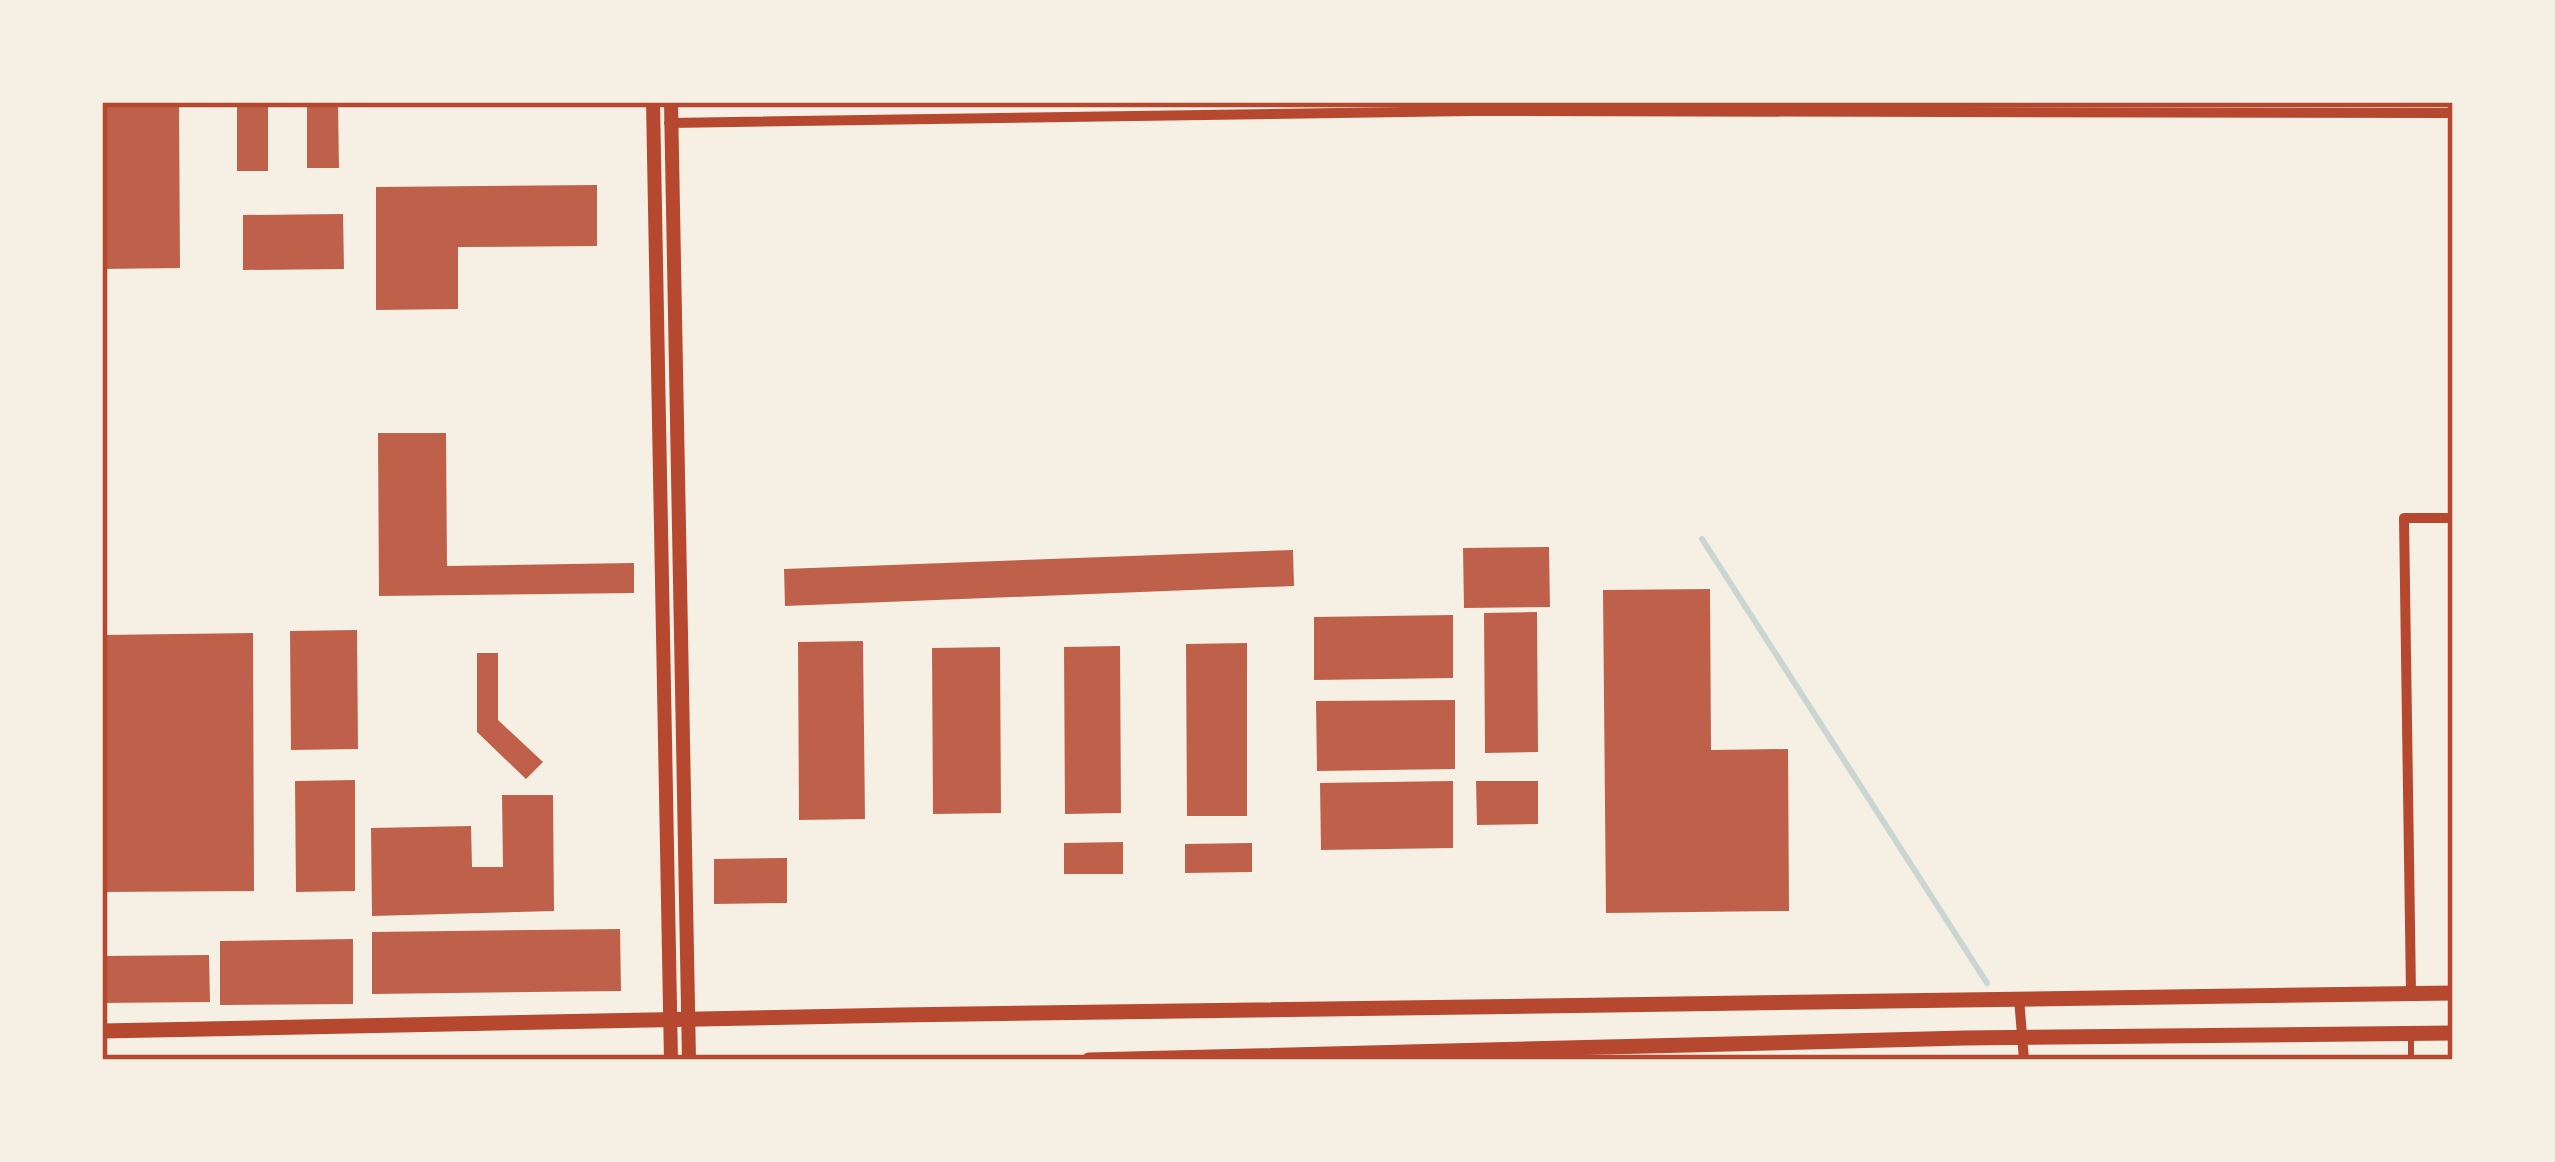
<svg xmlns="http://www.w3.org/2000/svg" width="2555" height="1162" viewBox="0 0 2555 1162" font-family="Karla,sans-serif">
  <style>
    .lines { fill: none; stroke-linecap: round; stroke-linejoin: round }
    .stream { stroke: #c9d6d2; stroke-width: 6 }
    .building { fill: #bf614a }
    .service { stroke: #b5482f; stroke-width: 6 }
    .minor { stroke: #b5482f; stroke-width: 10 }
    .tertiary { stroke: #b5482f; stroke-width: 14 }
    .secondary { stroke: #b5482f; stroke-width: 15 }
    .neatline { fill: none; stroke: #b5482f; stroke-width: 4.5 }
  </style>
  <rect width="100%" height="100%" fill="#f6efe4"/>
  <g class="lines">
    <path class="stream" d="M 1702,539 L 1987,983"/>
  </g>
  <path class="building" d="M 102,102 L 179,102 L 180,268 L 102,269 Z
    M 237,102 L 268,102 L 268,171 L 237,171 Z
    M 307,102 L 338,102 L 339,168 L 307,168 Z
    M 597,185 L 597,246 L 458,247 L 458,309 L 376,310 L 376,187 Z
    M 343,214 L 344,269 L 243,270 L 243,215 Z
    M 378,433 L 446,433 L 447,566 L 634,563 L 634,593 L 379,596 Z
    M 1549,547 L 1550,607 L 1464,608 L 1463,548 Z
    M 1293,550 L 1294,586 L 785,606 L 784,569 Z
    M 1710,589 L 1711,750 L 1788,749 L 1789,911 L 1606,913 L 1603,590 Z
    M 1537,612 L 1538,752 L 1485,753 L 1484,613 Z
    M 1453,615 L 1453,678 L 1314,680 L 1314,617 Z
    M 357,630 L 358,749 L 291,750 L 290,631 Z
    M 253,633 L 254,891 L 102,892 L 102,635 Z
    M 863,641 L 865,819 L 799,820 L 798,642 Z
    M 1247,643 L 1247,816 L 1187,816 L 1186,644 Z
    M 1120,646 L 1121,813 L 1065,814 L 1064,647 Z
    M 1000,647 L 1001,813 L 933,814 L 932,648 Z
    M 477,653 L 498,653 L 498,720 L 543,762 L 526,779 L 477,732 Z
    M 1455,700 L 1455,769 L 1317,771 L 1316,701 Z
    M 355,780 L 355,891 L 296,892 L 295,781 Z
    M 1453,781 L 1453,848 L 1321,850 L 1320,783 Z
    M 1476,781 L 1538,781 L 1538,824 L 1477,825 Z
    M 502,795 L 553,795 L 554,911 L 372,916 L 371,828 L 471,826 L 472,867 L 503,867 Z
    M 1123,842 L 1123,874 L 1064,874 L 1064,843 Z
    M 1252,843 L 1252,872 L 1185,873 L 1185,844 Z
    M 787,858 L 787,903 L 714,904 L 714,859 Z
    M 620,929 L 621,991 L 372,994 L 372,932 Z
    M 353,939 L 353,1004 L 220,1005 L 220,941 Z
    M 209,955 L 210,1002 L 102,1003 L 102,956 Z"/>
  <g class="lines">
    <path class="service" d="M 2411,1037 L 2411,1060"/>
    <path class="minor" d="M 669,123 L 1472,111 L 2453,113
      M 2411,993 L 2404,518 L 2453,518
      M 2019,998 L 2024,1060"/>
    <path class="tertiary" d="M 653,102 L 671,1060
      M 671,102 L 689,1060"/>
    <path class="secondary" d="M 102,1031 L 900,1015 L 2453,993
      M 1089,1060 L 1965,1038 L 2453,1033"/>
  </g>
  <rect width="2555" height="1162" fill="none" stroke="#f6efe4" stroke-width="210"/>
  <rect x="105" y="105" width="2345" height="952" class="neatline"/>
</svg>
